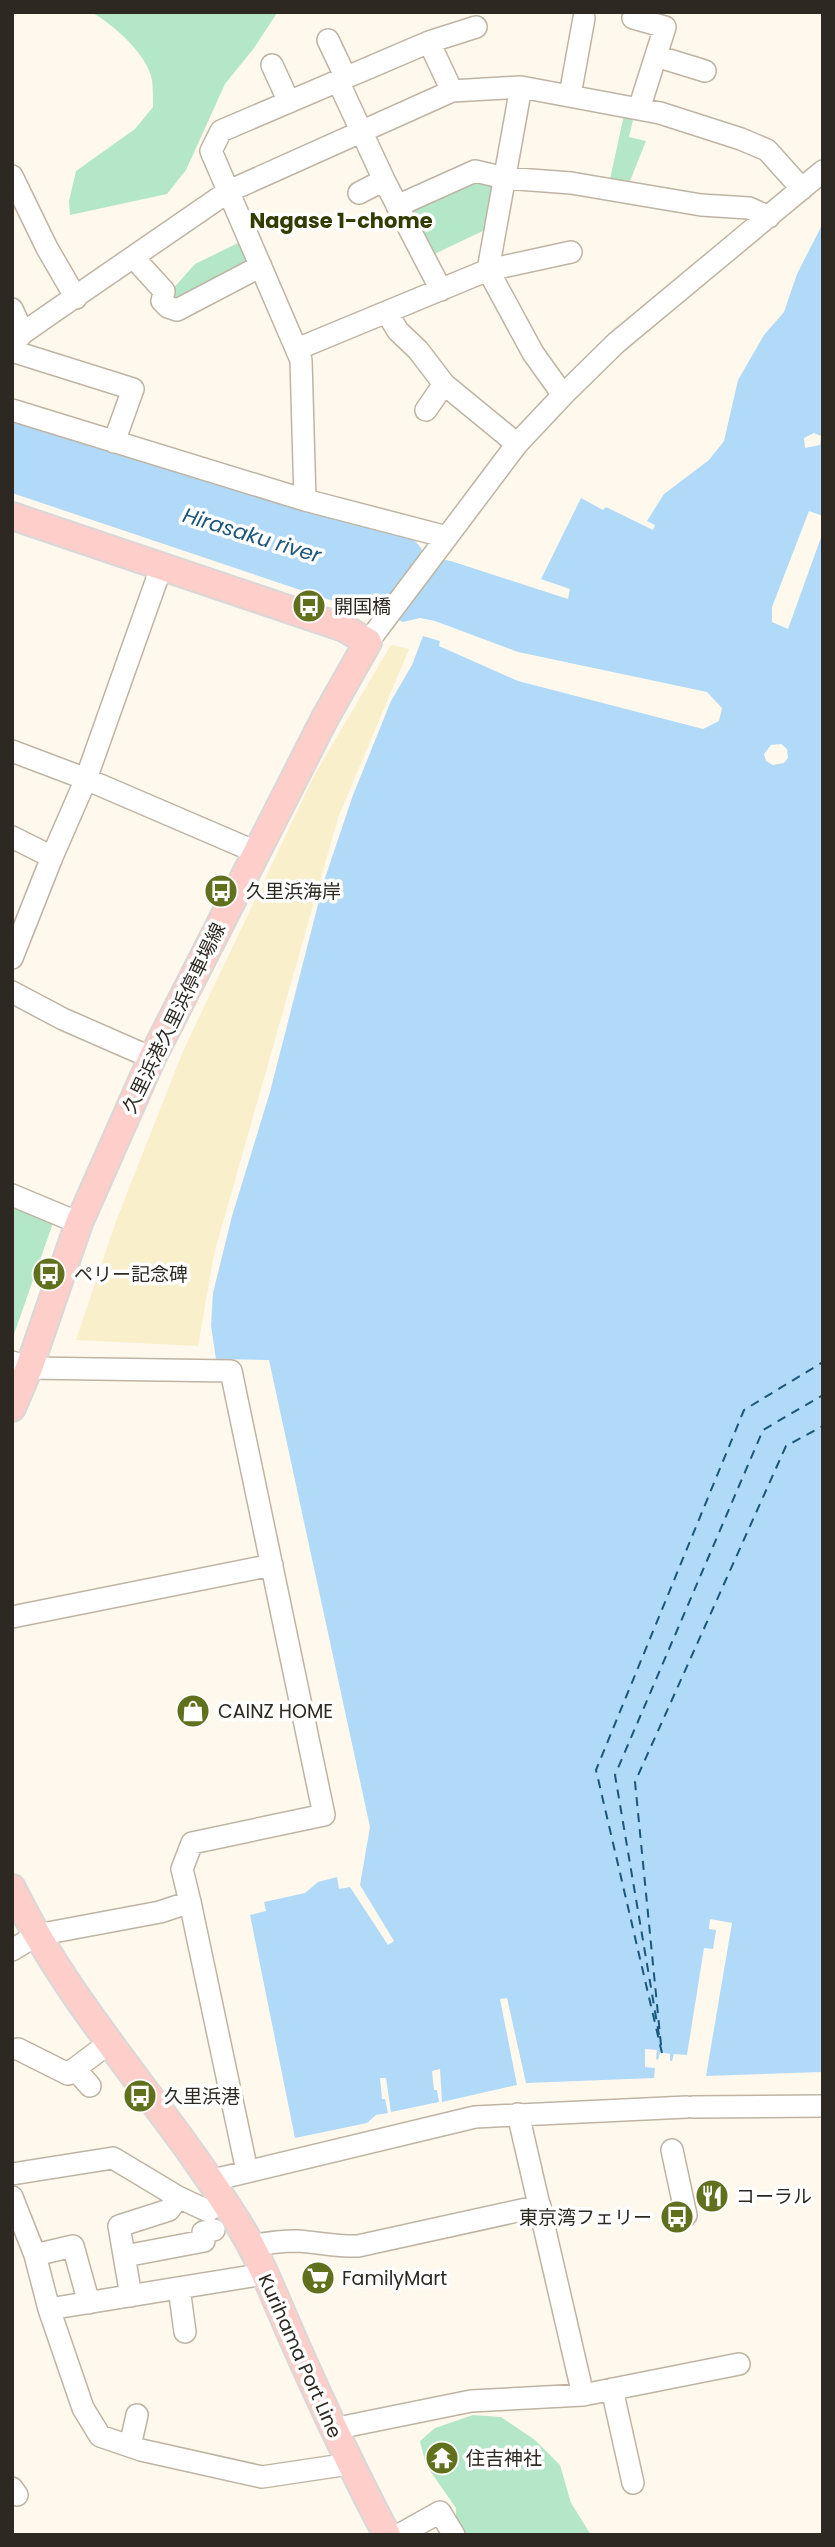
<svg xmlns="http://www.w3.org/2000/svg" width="835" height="2547" viewBox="0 0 835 2547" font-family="Poppins,'Noto Sans JP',sans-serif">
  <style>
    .green { fill: #b4e7c7 }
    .sand { fill: #f9efca }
    .water { fill: #b1daf9; fill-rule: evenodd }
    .pier { fill: #fff8ed }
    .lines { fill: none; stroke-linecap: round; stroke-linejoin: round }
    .ferry { stroke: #1b567b; stroke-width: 2; stroke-dasharray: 9 7; stroke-linecap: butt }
    .minor-casing { stroke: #bfb4a3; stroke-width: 24 }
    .major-casing { stroke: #d9d8d7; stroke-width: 30 }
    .minor { stroke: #fff; stroke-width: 21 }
    .major { stroke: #fdceca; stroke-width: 26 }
    .labels { text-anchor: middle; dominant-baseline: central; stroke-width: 7; stroke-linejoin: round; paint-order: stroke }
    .poi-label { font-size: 19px; fill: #2d2922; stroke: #fff; text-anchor: start }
    .street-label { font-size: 19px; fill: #2d2922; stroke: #fff }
    .neighbourhood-label { font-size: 21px; font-weight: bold; fill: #323b00; stroke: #fff }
    .water-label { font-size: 21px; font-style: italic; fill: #1b567b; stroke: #fff }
  </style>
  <rect width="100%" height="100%" fill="#fff8ed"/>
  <path class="green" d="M 91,12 L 333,12 L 277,13 L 254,48 L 225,84 L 186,170 L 167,194 L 70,215 L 69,201 L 76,171 L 135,129 L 153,107 C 153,98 153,89 152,80 C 148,55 113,24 91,12 Z
    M 624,115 L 634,116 L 629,137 L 646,141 L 630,181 L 610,179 Z
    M 475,179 L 497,181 L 485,230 L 428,257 L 404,211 Z
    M 242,241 L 251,266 L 177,304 L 170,292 L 195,264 Z
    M 12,1203 L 53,1223 L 12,1340 Z
    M 473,2415 L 501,2417 L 535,2440 L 560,2465 L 571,2503 L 591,2535 L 456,2535 L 456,2508 L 426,2465 L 420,2441 L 435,2428 Z"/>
  <path class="sand" d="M 391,645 L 409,649 L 338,818 L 214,1254 L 198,1346 L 76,1340 L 116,1221 L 184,1049 L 315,774 Z"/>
  <path class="water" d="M 823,223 L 823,2072 L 706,2076 L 732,1923 L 710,1919 L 709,1929 L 716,1930 L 713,1949 L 704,1948 L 687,2055 L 674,2054 L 672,2061 L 670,2061 L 670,2054 L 660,2052 L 658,2060 L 656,2059 L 657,2050 L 645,2049 L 645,2067 L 655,2068 L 654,2078 L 526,2083 L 507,1998 L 500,1999 L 517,2085 L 442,2102 L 440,2069 L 432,2071 L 434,2090 L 437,2090 L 439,2102 L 391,2112 L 386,2078 L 380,2078 L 382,2099 L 385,2099 L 388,2113 L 376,2115 L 367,2123 L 295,2138 L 250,1915 L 266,1911 L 264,1902 L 305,1893 L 318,1882 L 337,1877 L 339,1889 L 350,1887 L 388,1945 L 394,1941 L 360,1885 L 370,1827 L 269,1360 L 216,1359 L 211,1326 L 213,1293 L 232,1216 L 270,1092 L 324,881 L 353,795 L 391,701 L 412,665 L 423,636 L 440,641 L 439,646 L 518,681 L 703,729 L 719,721 L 722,708 L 707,692 L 518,652 L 435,621 L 420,618 L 403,622 L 380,612 L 368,616 L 348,606 L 12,493 L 12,415 L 383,532 C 401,536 419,535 424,556 L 451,561 L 568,599 L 570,589 L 541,579 L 581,498 L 603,510 L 606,507 L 653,530 L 655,525 L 647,521 L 664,494 L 709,460 L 724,441 L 738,380 L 764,335 L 784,312 L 797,274 ZM 814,433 L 821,436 L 820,445 L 805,448 L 804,438 ZM 781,744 L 787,749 L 788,758 L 784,763 L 773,765 L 766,761 L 764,754 L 771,745 Z"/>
  <path class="pier" d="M 809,511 L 823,516 L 823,532 L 788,629 L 772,622 L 772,607 Z"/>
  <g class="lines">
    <path class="ferry" d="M 659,2035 L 615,1775 L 763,1430 L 823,1395
      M 661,2045 L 635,1782 L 786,1446 L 823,1426
      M 662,2053 L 596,1770 L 744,1410 L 823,1362"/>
    <defs>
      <path id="minor" d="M 633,18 L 665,27 L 639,109
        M 328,40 L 346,78
        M 429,42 L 476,27
        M 656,56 L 705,71
        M 272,65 L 289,102
        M 338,81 L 384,180 L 441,290
        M 521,87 L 488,270 L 533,353 L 563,395
        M 570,95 L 584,18
        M 12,176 L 47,248 L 76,298
        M 359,193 L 384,180
        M 397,206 L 475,171 L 505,178 L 571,183 L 701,205 L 749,208 L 769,217
        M 133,257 L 164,291 L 162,301 L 168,307 L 177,310 L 261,266
        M 12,309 L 23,333
        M 387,313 L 398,331 L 418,350 L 444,384 L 517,444
        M 12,345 L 23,333 L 56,310 L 229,191 L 452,91 L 521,87 L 660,113 L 741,139 L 767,150 L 802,189
        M 297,349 L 488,270 L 571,252
        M 12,351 L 133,389 L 114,442
        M 12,410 L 305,500 L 447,537
        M 426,410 L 444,384
        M 305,500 L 301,360 L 211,151 L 221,131 L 429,42 L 452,91
        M 368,642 L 517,444 L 563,395 L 616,343 L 823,171
        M 12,751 L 86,779 L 256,852
        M 12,837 L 52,857
        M 12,958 L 52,857 L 86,779 L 157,579
        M 12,992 L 63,1019 L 152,1058
        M 12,1195 L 79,1223
        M 12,1362 L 29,1368 L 231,1371 L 324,1815 L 192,1843 L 182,1869 L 190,1902
        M 12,1617 L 272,1565
        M 12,1950 L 37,1935 L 160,1912 L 190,1902 L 247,2171
        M 18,2049 L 68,2074 L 75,2069 L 90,2086
        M 68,2074 L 109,2043
        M 693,2107 L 823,2106
        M 518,2114 L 583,2395
        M 672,2150 L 686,2215
        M 12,2174 L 113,2158 L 178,2197 L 208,2211 L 222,2200
        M 209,2181 L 475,2117 L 687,2107
        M 12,2197 L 35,2255 L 49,2309 L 83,2408 L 100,2436 L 141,2450 L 262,2477 L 349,2464
        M 251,2246 C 266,2243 281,2241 296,2241 C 318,2242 337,2247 358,2246 L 540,2206
        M 35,2255 L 73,2246 L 89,2303
        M 125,2256 L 204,2241 L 203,2232 L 214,2230
        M 179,2288 L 185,2332
        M 131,2296 L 119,2226 L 169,2210 L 178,2197
        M 49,2309 L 264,2274
        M 612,2389 L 633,2483
        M 333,2429 L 471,2401 L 583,2395 L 739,2364
        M 130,2446 L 137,2415
        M 12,2488 L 17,2495
        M 399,2535 L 440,2512 L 454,2535"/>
      <path id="major" d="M 12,516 L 344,628 L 368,642
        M 12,1408 L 29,1368 L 79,1223 L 152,1058 L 325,718 L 368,642
        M 12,1888 C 71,2009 167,2108 238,2223 C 262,2261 278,2306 297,2348 C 325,2411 354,2473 387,2535"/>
    </defs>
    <use href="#minor" class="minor-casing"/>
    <use href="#major" class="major-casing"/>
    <use href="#minor" class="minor"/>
    <use href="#major" class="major"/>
  </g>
  <defs>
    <symbol id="bus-disc" viewBox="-11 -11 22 22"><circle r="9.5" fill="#61701c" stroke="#fff"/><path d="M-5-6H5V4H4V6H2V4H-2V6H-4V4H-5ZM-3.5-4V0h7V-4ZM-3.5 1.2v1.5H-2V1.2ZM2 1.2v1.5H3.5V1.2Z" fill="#fff"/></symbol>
    <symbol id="shop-disc" viewBox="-11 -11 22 22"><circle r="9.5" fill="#61701c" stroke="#fff"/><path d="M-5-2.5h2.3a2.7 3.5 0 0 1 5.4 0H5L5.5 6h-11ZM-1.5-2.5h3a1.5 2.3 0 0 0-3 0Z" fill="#fff"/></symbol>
    <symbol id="restaurant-disc" viewBox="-11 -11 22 22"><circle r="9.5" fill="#61701c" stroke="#fff"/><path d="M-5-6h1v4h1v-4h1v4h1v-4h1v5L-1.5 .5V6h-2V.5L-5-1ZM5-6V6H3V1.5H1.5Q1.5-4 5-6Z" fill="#fff"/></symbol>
    <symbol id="supermarket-disc" viewBox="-11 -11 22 22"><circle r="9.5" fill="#61701c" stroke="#fff"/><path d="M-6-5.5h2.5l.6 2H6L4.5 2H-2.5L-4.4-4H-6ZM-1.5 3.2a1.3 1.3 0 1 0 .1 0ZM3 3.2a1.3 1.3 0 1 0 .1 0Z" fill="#fff"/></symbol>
    <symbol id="temple-disc" viewBox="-11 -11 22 22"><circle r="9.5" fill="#61701c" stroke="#fff"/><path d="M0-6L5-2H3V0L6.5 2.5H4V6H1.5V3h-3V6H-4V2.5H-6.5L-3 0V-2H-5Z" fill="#fff"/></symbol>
  </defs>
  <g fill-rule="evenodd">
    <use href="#bus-disc" x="290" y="587" width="38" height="38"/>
    <use href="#bus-disc" x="202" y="872" width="38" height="38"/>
    <use href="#bus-disc" x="30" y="1255" width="38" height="38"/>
    <use href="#shop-disc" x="174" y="1692" width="38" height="38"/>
    <use href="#bus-disc" x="121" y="2077" width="38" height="38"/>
    <use href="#restaurant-disc" x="693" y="2177" width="38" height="38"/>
    <use href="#bus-disc" x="658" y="2198" width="38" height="38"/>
    <use href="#supermarket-disc" x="299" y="2259" width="38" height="38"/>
    <use href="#temple-disc" x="423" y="2439" width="38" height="38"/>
  </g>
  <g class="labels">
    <g class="poi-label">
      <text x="334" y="606">開国橋</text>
      <text x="246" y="891">久里浜海岸</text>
      <text x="74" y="1274">ペリー記念碑</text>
      <text x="218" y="1711">CAINZ HOME</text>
      <text x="164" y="2096">久里浜港</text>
      <text x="736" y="2196">コーラル</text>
      <text x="652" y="2217" text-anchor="end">東京湾フェリー</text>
      <text x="342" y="2278">FamilyMart</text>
      <text x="466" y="2458">住吉神社</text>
    </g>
    <g class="street-label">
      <text transform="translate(174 1018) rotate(-64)">久里浜港久里浜停車場線</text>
      <text transform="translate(300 2356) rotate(66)">Kurihama Port Line</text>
    </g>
    <g class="neighbourhood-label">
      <text x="341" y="220">Nagase 1-chome</text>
    </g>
    <g class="water-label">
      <text transform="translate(252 535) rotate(17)">Hirasaku river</text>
    </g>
  </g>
  <rect width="835" height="2547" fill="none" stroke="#2d2922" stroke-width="28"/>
</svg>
